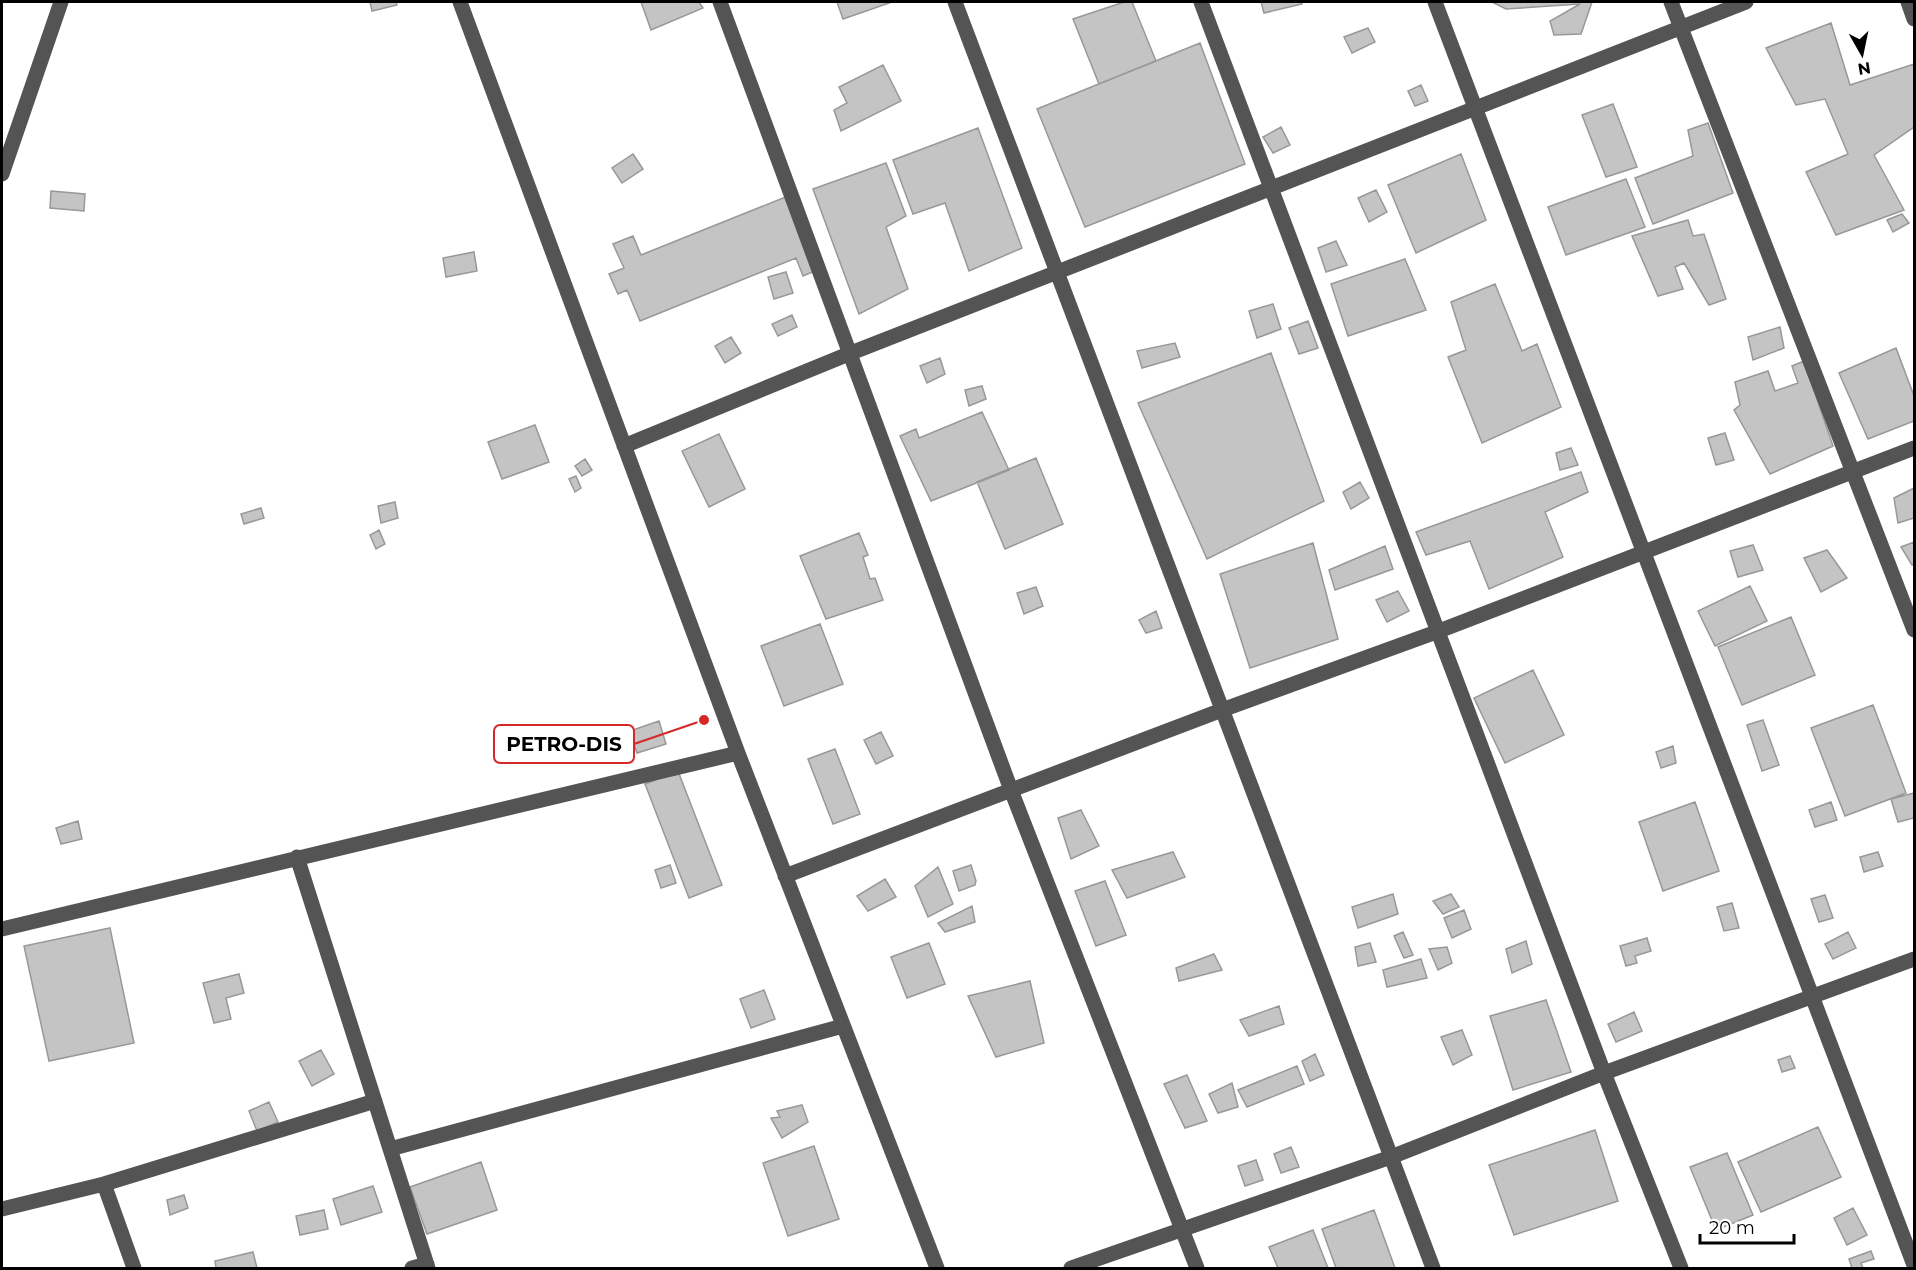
<svg xmlns="http://www.w3.org/2000/svg" width="1916" height="1270" viewBox="0 0 1916 1270" font-family="Montserrat,sans-serif">
  <style>
    .building { fill: #c4c4c4; stroke: #989898; stroke-width: 1.5 }
    .lines { fill: none; stroke-linecap: round; stroke-linejoin: round }
    .minor { stroke: #545454; stroke-width: 15 }
    .leader { fill: none; stroke: #d62828; stroke-width: 2 }
    .callout-dot { fill: #d62828; stroke: #fff; stroke-width: 2 }
    .callout { fill: #fff; stroke: #d62828; stroke-width: 2 }
    .callout-label { font-size: 20px; text-anchor: middle; font-weight: bold; fill: #000 }
  </style>
  <rect width="100%" height="100%" fill="#fff"/>
  <path class="building" d="M 370,2 L 396,2 L 397,5 L 372,11 Z
    M 641,2 L 699,2 L 703,8 L 651,30 Z
    M 837,2 L 892,2 L 843,19 Z
    M 1124,2 L 1132,2 L 1156,61 L 1099,84 L 1073,19 Z
    M 1261,2 L 1301,2 L 1302,4 L 1264,13 Z
    M 1492,2 L 1592,2 L 1581,34 L 1554,35 L 1550,21 L 1580,4 L 1506,9 Z
    M 1831,23 L 1850,85 L 1914,64 L 1914,127 L 1874,155 L 1904,210 L 1836,235 L 1806,172 L 1848,154 L 1825,99 L 1796,105 L 1766,48 Z
    M 1368,28 L 1375,42 L 1352,53 L 1344,37 Z
    M 1200,43 L 1245,164 L 1085,227 L 1037,109 Z
    M 883,65 L 901,101 L 841,131 L 834,110 L 847,103 L 839,87 Z
    M 1421,85 L 1428,101 L 1415,106 L 1408,91 Z
    M 1613,104 L 1637,167 L 1606,177 L 1582,115 Z
    M 1708,123 L 1733,193 L 1653,224 L 1635,178 L 1693,156 L 1688,130 Z
    M 1281,127 L 1290,145 L 1273,153 L 1263,137 Z
    M 978,128 L 1022,248 L 969,271 L 945,203 L 913,214 L 893,160 Z
    M 633,154 L 643,169 L 622,183 L 612,168 Z
    M 1461,154 L 1486,220 L 1416,253 L 1388,185 Z
    M 886,163 L 906,216 L 886,227 L 908,289 L 859,314 L 813,189 Z
    M 1626,179 L 1645,227 L 1566,255 L 1548,207 Z
    M 1376,190 L 1387,212 L 1369,222 L 1358,198 Z
    M 51,191 L 85,194 L 84,211 L 50,208 Z
    M 788,196 L 817,270 L 803,276 L 796,258 L 640,321 L 627,290 L 618,294 L 609,274 L 624,268 L 613,244 L 633,236 L 641,255 Z
    M 1902,214 L 1909,223 L 1893,232 L 1887,220 Z
    M 1688,220 L 1693,236 L 1704,234 L 1726,299 L 1709,305 L 1684,263 L 1675,267 L 1683,289 L 1658,296 L 1632,236 Z
    M 1336,241 L 1347,265 L 1326,272 L 1318,248 Z
    M 474,252 L 477,271 L 446,277 L 443,258 Z
    M 1405,259 L 1426,310 L 1348,336 L 1331,284 Z
    M 786,272 L 793,293 L 774,299 L 768,277 Z
    M 1495,284 L 1522,351 L 1537,344 L 1561,407 L 1482,443 L 1448,357 L 1466,350 L 1451,302 Z
    M 1273,304 L 1281,329 L 1257,338 L 1249,311 Z
    M 792,315 L 797,327 L 778,336 L 772,324 Z
    M 1308,321 L 1318,348 L 1299,354 L 1289,328 Z
    M 1780,327 L 1784,348 L 1753,360 L 1748,337 Z
    M 731,337 L 741,353 L 725,363 L 715,346 Z
    M 1175,343 L 1180,357 L 1142,368 L 1137,351 Z
    M 1896,348 L 1914,396 L 1914,421 L 1868,439 L 1839,373 Z
    M 1271,353 L 1324,501 L 1207,559 L 1138,403 Z
    M 940,358 L 945,374 L 927,383 L 920,366 Z
    M 1804,361 L 1833,446 L 1770,474 L 1734,410 L 1740,405 L 1735,382 L 1768,371 L 1775,391 L 1798,383 L 1792,366 Z
    M 982,386 L 986,399 L 969,406 L 965,390 Z
    M 982,412 L 1009,470 L 931,501 L 900,436 L 916,429 L 919,438 Z
    M 535,425 L 549,462 L 502,479 L 488,442 Z
    M 1725,433 L 1734,460 L 1716,465 L 1708,438 Z
    M 719,434 L 745,489 L 709,507 L 682,451 Z
    M 1571,448 L 1578,465 L 1560,470 L 1556,453 Z
    M 1036,458 L 1063,524 L 1005,549 L 977,482 Z
    M 585,459 L 592,470 L 582,476 L 575,466 Z
    M 1581,472 L 1588,492 L 1545,512 L 1563,557 L 1489,589 L 1470,541 L 1426,555 L 1416,532 Z
    M 576,476 L 581,488 L 575,492 L 569,479 Z
    M 1360,482 L 1369,498 L 1351,509 L 1343,492 Z
    M 1914,488 L 1914,518 L 1898,523 L 1894,498 Z
    M 395,502 L 398,518 L 381,523 L 378,506 Z
    M 261,508 L 264,518 L 244,524 L 241,514 Z
    M 379,530 L 385,544 L 376,549 L 370,535 Z
    M 859,533 L 868,555 L 863,557 L 870,579 L 875,578 L 883,600 L 826,619 L 800,556 Z
    M 1914,542 L 1914,564 L 1912,565 L 1901,547 Z
    M 1313,543 L 1338,639 L 1250,668 L 1220,574 Z
    M 1753,545 L 1763,570 L 1738,577 L 1730,551 Z
    M 1385,546 L 1393,569 L 1335,590 L 1329,570 Z
    M 1827,550 L 1847,578 L 1821,592 L 1804,558 Z
    M 1750,586 L 1767,621 L 1715,646 L 1698,611 Z
    M 1036,587 L 1043,606 L 1024,614 L 1017,593 Z
    M 1398,591 L 1409,611 L 1387,622 L 1376,600 Z
    M 1156,611 L 1162,628 L 1146,633 L 1139,620 Z
    M 1791,617 L 1815,675 L 1742,705 L 1718,647 Z
    M 820,624 L 843,684 L 784,706 L 761,646 Z
    M 1533,670 L 1564,735 L 1505,763 L 1474,698 Z
    M 1873,705 L 1906,793 L 1845,816 L 1811,728 Z
    M 1763,720 L 1779,765 L 1762,771 L 1747,725 Z
    M 659,721 L 666,744 L 637,753 L 630,731 Z
    M 881,732 L 893,756 L 876,764 L 864,740 Z
    M 1673,746 L 1676,763 L 1661,768 L 1656,752 Z
    M 835,749 L 860,814 L 833,824 L 808,759 Z
    M 678,771 L 722,885 L 689,898 L 645,784 Z
    M 1914,793 L 1914,818 L 1898,822 L 1891,799 Z
    M 1695,802 L 1719,871 L 1663,891 L 1639,822 Z
    M 1831,802 L 1837,820 L 1815,827 L 1809,810 Z
    M 1081,810 L 1099,846 L 1071,859 L 1058,818 Z
    M 78,821 L 82,839 L 61,844 L 56,828 Z
    M 1173,852 L 1185,877 L 1127,898 L 1112,870 Z
    M 1878,852 L 1883,866 L 1864,872 L 1860,857 Z
    M 670,865 L 676,883 L 661,888 L 655,870 Z
    M 971,865 L 976,881 L 975,885 L 959,891 L 953,871 Z
    M 938,867 L 953,904 L 928,917 L 915,886 Z
    M 885,879 L 896,897 L 868,911 L 857,896 Z
    M 1105,881 L 1126,935 L 1096,946 L 1075,891 Z
    M 1393,894 L 1398,914 L 1358,928 L 1352,907 Z
    M 1451,894 L 1459,907 L 1443,914 L 1433,901 Z
    M 1825,895 L 1833,918 L 1819,922 L 1811,899 Z
    M 1732,903 L 1739,928 L 1724,931 L 1717,907 Z
    M 972,906 L 975,922 L 945,932 L 938,923 Z
    M 1464,910 L 1471,929 L 1452,938 L 1444,918 Z
    M 110,928 L 134,1043 L 49,1061 L 24,946 Z
    M 1403,932 L 1413,955 L 1404,958 L 1394,936 Z
    M 1848,932 L 1856,948 L 1833,959 L 1825,944 Z
    M 1647,938 L 1651,951 L 1635,956 L 1637,963 L 1626,966 L 1620,946 Z
    M 1526,941 L 1532,964 L 1512,973 L 1506,949 Z
    M 929,943 L 945,984 L 907,998 L 891,957 Z
    M 1370,943 L 1376,962 L 1358,966 L 1355,947 Z
    M 1447,947 L 1452,963 L 1438,970 L 1429,949 Z
    M 1214,954 L 1222,970 L 1179,981 L 1176,968 Z
    M 1421,959 L 1427,978 L 1387,987 L 1383,970 Z
    M 239,974 L 244,993 L 226,998 L 231,1019 L 214,1023 L 203,983 Z
    M 1030,981 L 1044,1043 L 996,1057 L 968,996 Z
    M 764,990 L 775,1019 L 751,1028 L 740,999 Z
    M 1546,1000 L 1571,1072 L 1513,1090 L 1490,1016 Z
    M 1279,1006 L 1284,1024 L 1249,1036 L 1240,1020 Z
    M 1634,1012 L 1642,1031 L 1616,1042 L 1608,1024 Z
    M 1462,1030 L 1472,1055 L 1453,1065 L 1441,1037 Z
    M 321,1050 L 334,1074 L 312,1086 L 299,1061 Z
    M 1315,1054 L 1324,1075 L 1310,1081 L 1302,1061 Z
    M 1790,1056 L 1795,1068 L 1782,1072 L 1778,1060 Z
    M 1297,1066 L 1304,1084 L 1247,1107 L 1238,1090 Z
    M 1187,1075 L 1207,1121 L 1185,1128 L 1164,1084 Z
    M 1232,1083 L 1238,1107 L 1218,1113 L 1209,1094 Z
    M 269,1102 L 278,1122 L 257,1131 L 249,1111 Z
    M 802,1105 L 808,1122 L 782,1138 L 771,1118 L 780,1117 L 777,1111 Z
    M 1818,1127 L 1841,1177 L 1761,1212 L 1738,1162 Z
    M 1595,1130 L 1618,1201 L 1514,1235 L 1489,1165 Z
    M 814,1146 L 839,1219 L 788,1236 L 763,1163 Z
    M 1291,1147 L 1299,1167 L 1281,1173 L 1274,1154 Z
    M 1727,1153 L 1753,1215 L 1716,1230 L 1690,1167 Z
    M 1256,1160 L 1263,1180 L 1245,1186 L 1238,1166 Z
    M 481,1162 L 497,1210 L 427,1234 L 410,1187 Z
    M 373,1186 L 382,1212 L 341,1225 L 333,1199 Z
    M 184,1195 L 188,1208 L 170,1215 L 167,1200 Z
    M 1853,1208 L 1867,1235 L 1847,1245 L 1834,1218 Z
    M 324,1210 L 328,1229 L 300,1235 L 296,1216 Z
    M 1374,1210 L 1395,1268 L 1336,1268 L 1322,1229 Z
    M 1313,1230 L 1328,1268 L 1278,1268 L 1269,1247 Z
    M 1871,1251 L 1874,1259 L 1861,1263 L 1863,1268 L 1852,1268 L 1849,1259 Z
    M 253,1252 L 257,1268 L 216,1268 L 215,1261 Z"/>
  <g class="lines">
    <path class="minor" d="M 460,2 L 738,753 L 937,1268
      M 720,2 L 1011,790 L 1197,1268
      M 955,2 L 1433,1268
      M 1201,2 L 1604,1073 L 1681,1268
      M 1435,2 L 1914,1265
      M 1671,2 L 1914,630
      M 1908,2 L 1914,19
      M 2,174 L 61,2
      M 624,446 L 851,353 L 1746,2
      M 297,857 L 428,1268
      M 785,876 L 1222,710 L 1439,631 L 1914,448
      M 2,929 L 738,753
      M 390,1149 L 843,1026
      M 104,1184 L 134,1268
      M 2,1209 L 104,1184 L 375,1101
      M 412,1268 L 427,1264
      M 1071,1268 L 1391,1157 L 1604,1073 L 1914,959"/>
  </g>
  <path class="leader" d="M704 720L634 744"/>
  <circle class="callout-dot" cx="704" cy="720" r="6"/>
  <rect class="callout" x="494" y="725" width="140" height="38" rx="6"/>
  <g class="callout-label">
    <text x="564" y="751">PETRO-DIS</text>
  </g>
  <rect width="1916" height="1270" fill="none" stroke="#000000" stroke-width="6"/>
  <g transform="translate(1862 54) rotate(171)" stroke="#ffffff" stroke-width="4.5" paint-order="stroke">
  <path d="M0-4.5L10 22L0 15L-10 22Z" fill="#000000"/>
  <text y="-9" font-size="16" font-weight="bold" text-anchor="middle" fill="#000000">N</text>
  </g>
  <path d="M1700 1234v9h94v-9" fill="none" stroke="#000000" stroke-width="3"/>
  <text x="1709" y="1234" font-size="18" fill="#000000" stroke="#ffffff" stroke-width="4.5" paint-order="stroke">20 m</text>
</svg>
